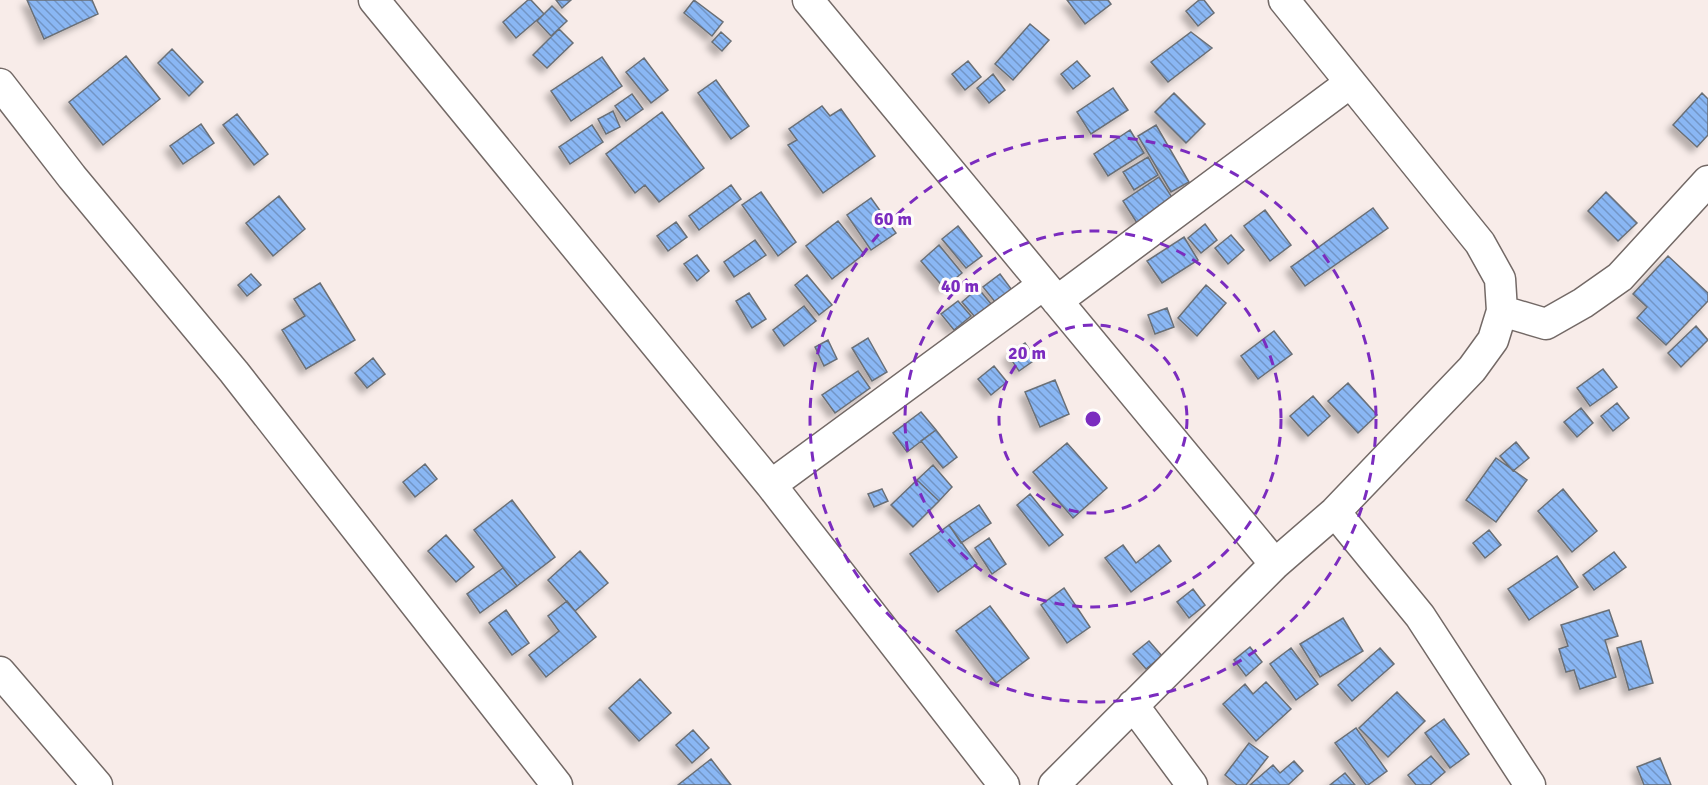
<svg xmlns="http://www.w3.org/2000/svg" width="1708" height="785" viewBox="0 0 1708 785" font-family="Signika,sans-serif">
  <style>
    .building { fill: url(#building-back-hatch); stroke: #6a6f76; stroke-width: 1.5; filter: url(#shadow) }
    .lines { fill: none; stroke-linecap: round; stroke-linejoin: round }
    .minor-casing { stroke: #736966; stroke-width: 33 }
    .minor { stroke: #fff; stroke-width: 30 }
    .ring { fill: none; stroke: #7b2cbf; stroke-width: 3; stroke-dasharray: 10 8 }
    .centre { fill: #7b2cbf; stroke: #fefcfb; stroke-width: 3 }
    .ring-label { font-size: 18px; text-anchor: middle; font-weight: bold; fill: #7b2cbf; stroke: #fefcfb; stroke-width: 6; stroke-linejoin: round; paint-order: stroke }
  </style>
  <defs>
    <pattern id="building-back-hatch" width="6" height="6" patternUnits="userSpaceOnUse" patternTransform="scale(1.5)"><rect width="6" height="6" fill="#8ab7f4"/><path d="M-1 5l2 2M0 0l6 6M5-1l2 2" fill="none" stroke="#7295c6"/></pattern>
    <filter id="shadow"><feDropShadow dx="-5.5" dy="5.5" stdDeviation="3" flood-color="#0004"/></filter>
  </defs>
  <rect width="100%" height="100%" fill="#f8ece9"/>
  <path class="building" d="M 27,0 L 92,0 L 98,14 L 44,39 Z
    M 528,0 L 531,0 L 544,14 L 516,38 L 503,22 Z
    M 556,0 L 571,0 L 562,8 Z
    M 694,0 L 723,22 L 712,36 L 684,13 Z
    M 1067,0 L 1108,0 L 1111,4 L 1085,24 Z
    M 1199,0 L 1204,0 L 1214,13 L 1198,26 L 1186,11 Z
    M 552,6 L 567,21 L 551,36 L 537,21 Z
    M 1030,24 L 1049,40 L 1013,80 L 995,64 Z
    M 559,29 L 573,43 L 547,68 L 533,55 Z
    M 721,32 L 731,41 L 722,51 L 712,42 Z
    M 1191,32 L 1212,48 L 1168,82 L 1151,62 Z
    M 172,49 L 203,82 L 189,96 L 158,63 Z
    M 126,56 L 160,99 L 103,145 L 69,102 Z
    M 602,57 L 622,86 L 571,121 L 551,91 Z
    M 644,58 L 668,90 L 651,103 L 626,72 Z
    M 968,61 L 981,77 L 965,90 L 952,74 Z
    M 1077,61 L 1090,76 L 1073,89 L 1061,74 Z
    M 993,74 L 1005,90 L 989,103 L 977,88 Z
    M 716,80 L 749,126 L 731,139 L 698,93 Z
    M 1113,88 L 1128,110 L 1091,134 L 1077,112 Z
    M 1174,93 L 1205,124 L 1186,143 L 1155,112 Z
    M 1702,93 L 1708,99 L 1708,135 L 1697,147 L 1673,125 Z
    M 632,94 L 643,109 L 626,121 L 615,106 Z
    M 822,106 L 830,116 L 841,109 L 875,156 L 823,193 L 788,145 L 797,140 L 789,129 Z
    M 613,111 L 620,127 L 606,134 L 598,119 Z
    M 662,112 L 704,168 L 659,202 L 645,185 L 635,193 L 606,154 Z
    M 237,114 L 268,154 L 254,165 L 223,125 Z
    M 201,124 L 214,143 L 183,164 L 170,146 Z
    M 592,125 L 603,142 L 570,164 L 559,147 Z
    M 1156,125 L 1189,182 L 1171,192 L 1138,136 Z
    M 1130,130 L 1144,153 L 1108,176 L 1094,154 Z
    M 1148,157 L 1158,175 L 1134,190 L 1123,172 Z
    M 1159,177 L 1173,199 L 1137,223 L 1123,201 Z
    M 731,185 L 741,199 L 699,230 L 689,216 Z
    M 761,192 L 796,242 L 778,256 L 742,205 Z
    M 1606,192 L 1637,223 L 1618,241 L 1588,211 Z
    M 279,196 L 305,229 L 273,256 L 246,223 Z
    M 871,198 L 896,233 L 871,250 L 847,215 Z
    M 1373,208 L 1388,228 L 1305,286 L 1291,267 Z
    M 1265,210 L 1291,245 L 1270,261 L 1244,226 Z
    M 838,221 L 864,254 L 832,279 L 806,246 Z
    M 676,222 L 687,237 L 668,251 L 657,236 Z
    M 1205,224 L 1217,240 L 1201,253 L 1188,238 Z
    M 958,226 L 982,256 L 966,268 L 942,239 Z
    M 1231,235 L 1244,250 L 1228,264 L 1215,248 Z
    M 1184,237 L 1198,260 L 1162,283 L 1147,261 Z
    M 755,240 L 766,255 L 734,277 L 724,262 Z
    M 939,245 L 962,273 L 944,288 L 921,261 Z
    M 697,255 L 709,271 L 697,281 L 684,264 Z
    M 1668,256 L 1708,293 L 1708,301 L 1666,345 L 1637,318 L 1647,307 L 1633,294 Z
    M 251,274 L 261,285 L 247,296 L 238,285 Z
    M 1000,274 L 1012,290 L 996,303 L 983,287 Z
    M 807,275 L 832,305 L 819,315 L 795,285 Z
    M 320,283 L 355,340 L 306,369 L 282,330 L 305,316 L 294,299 Z
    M 1206,285 L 1226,303 L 1197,336 L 1178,318 Z
    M 978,288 L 991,304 L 975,317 L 962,302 Z
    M 749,293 L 766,319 L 752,328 L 736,301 Z
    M 958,301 L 971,316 L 954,330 L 941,314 Z
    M 804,306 L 816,321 L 784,346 L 773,330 Z
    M 1167,308 L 1174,327 L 1155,334 L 1148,315 Z
    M 1696,326 L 1708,340 L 1681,367 L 1668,353 Z
    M 1274,331 L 1292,354 L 1258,379 L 1241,356 Z
    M 868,338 L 887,372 L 872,381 L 852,348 Z
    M 828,340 L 837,359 L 824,366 L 815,347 Z
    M 1025,343 L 1036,359 L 1019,371 L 1008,355 Z
    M 373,358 L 385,374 L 367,388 L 355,373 Z
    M 994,366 L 1007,382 L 991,395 L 978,379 Z
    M 1603,369 L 1617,387 L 1590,406 L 1577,388 Z
    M 858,371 L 870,388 L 835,413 L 822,395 Z
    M 1055,380 L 1069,414 L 1040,427 L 1025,392 Z
    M 1348,383 L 1377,415 L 1358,433 L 1328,401 Z
    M 1313,396 L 1330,416 L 1308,436 L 1290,416 Z
    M 1617,403 L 1629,418 L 1613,431 L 1601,416 Z
    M 1581,408 L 1593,423 L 1577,437 L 1564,422 Z
    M 921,412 L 936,430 L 907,452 L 893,433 Z
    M 936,430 L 957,457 L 943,468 L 921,441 Z
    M 1516,442 L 1529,458 L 1513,471 L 1500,456 Z
    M 1067,443 L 1107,488 L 1073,518 L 1033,472 Z
    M 1496,458 L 1527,480 L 1496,522 L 1466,500 Z
    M 425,464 L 437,479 L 415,497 L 403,482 Z
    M 933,465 L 952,487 L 939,501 L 917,480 Z
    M 917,480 L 939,501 L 913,527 L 891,505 Z
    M 882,489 L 888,501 L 874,507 L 868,494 Z
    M 1563,489 L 1597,531 L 1572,552 L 1538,511 Z
    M 1030,494 L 1063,535 L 1049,546 L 1017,505 Z
    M 512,500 L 555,557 L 517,586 L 474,530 Z
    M 979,505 L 991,523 L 961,543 L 949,525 Z
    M 949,525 L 977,564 L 938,592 L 910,554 Z
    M 1489,530 L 1501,545 L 1485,558 L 1473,543 Z
    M 446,535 L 474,567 L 456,582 L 428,551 Z
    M 989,538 L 1006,564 L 992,574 L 975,548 Z
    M 1123,545 L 1136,563 L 1159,545 L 1171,561 L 1131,592 L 1105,558 Z
    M 580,551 L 608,583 L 575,611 L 548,580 Z
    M 1614,552 L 1626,567 L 1594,590 L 1583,575 Z
    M 1557,556 L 1578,587 L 1529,620 L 1508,589 Z
    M 503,568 L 517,586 L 480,613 L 467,594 Z
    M 1064,588 L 1090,627 L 1067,643 L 1041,605 Z
    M 1193,589 L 1205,605 L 1189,618 L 1177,602 Z
    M 567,601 L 596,637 L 546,677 L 529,655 L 559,631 L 548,616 Z
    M 990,606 L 1029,658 L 996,683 L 956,631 Z
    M 506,610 L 529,643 L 512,655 L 489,623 Z
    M 1609,610 L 1618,636 L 1605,640 L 1616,677 L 1580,689 L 1574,670 L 1566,672 L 1559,649 L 1568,646 L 1561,625 Z
    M 1343,618 L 1363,651 L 1320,677 L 1300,644 Z
    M 1149,641 L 1162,656 L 1146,669 L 1133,654 Z
    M 1641,641 L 1653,683 L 1629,690 L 1617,648 Z
    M 1250,647 L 1262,662 L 1246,676 L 1234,660 Z
    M 1291,648 L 1318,684 L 1296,700 L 1270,664 Z
    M 1380,648 L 1394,664 L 1352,701 L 1338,685 Z
    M 640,679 L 671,713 L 639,741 L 609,708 Z
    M 1266,682 L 1291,709 L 1256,741 L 1223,704 L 1245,684 L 1253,694 Z
    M 1397,692 L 1425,721 L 1388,757 L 1359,728 Z
    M 1444,719 L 1469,754 L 1450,768 L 1425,733 Z
    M 1356,728 L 1387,771 L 1368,785 L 1366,785 L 1335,743 Z
    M 693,730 L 709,748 L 692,763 L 676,745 Z
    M 1249,743 L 1268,757 L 1246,785 L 1237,785 L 1225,775 Z
    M 1431,756 L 1445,772 L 1430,785 L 1416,785 L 1408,775 Z
    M 1660,758 L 1671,785 L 1644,785 L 1637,767 Z
    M 711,759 L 731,785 L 678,785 Z
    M 1294,761 L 1303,771 L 1288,785 L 1250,785 L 1273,765 L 1280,773 Z
    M 1345,773 L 1355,785 L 1330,785 Z"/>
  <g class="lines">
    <defs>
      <path id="minor" d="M 374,0 L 771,485 L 1004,785
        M 808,0 L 1275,564
        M 0,84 L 72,177 L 234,372 L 557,785
        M 1057,301 L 1350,83
        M 1502,311 L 1546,324 L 1583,303 L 1620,277 L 1708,181
        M 771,485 L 1043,285
        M 1335,512 L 1420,616 L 1530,785
        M 0,672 L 97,785
        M 1133,705 L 1192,785
        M 1054,785 L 1275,564 L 1335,512 L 1472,369 L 1493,340 L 1502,311 L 1500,279 L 1480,243 L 1284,0"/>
    </defs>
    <use href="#minor" class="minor-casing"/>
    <use href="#minor" class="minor"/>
  </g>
  <g class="ring">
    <circle cx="1093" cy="419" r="94"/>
    <circle cx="1093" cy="419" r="188"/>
    <circle cx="1093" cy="419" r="283"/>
  </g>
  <circle cx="1093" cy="419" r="9" class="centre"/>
  <g class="ring-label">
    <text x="893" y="225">60 m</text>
    <text x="960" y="292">40 m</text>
    <text x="1027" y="359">20 m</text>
  </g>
</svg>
